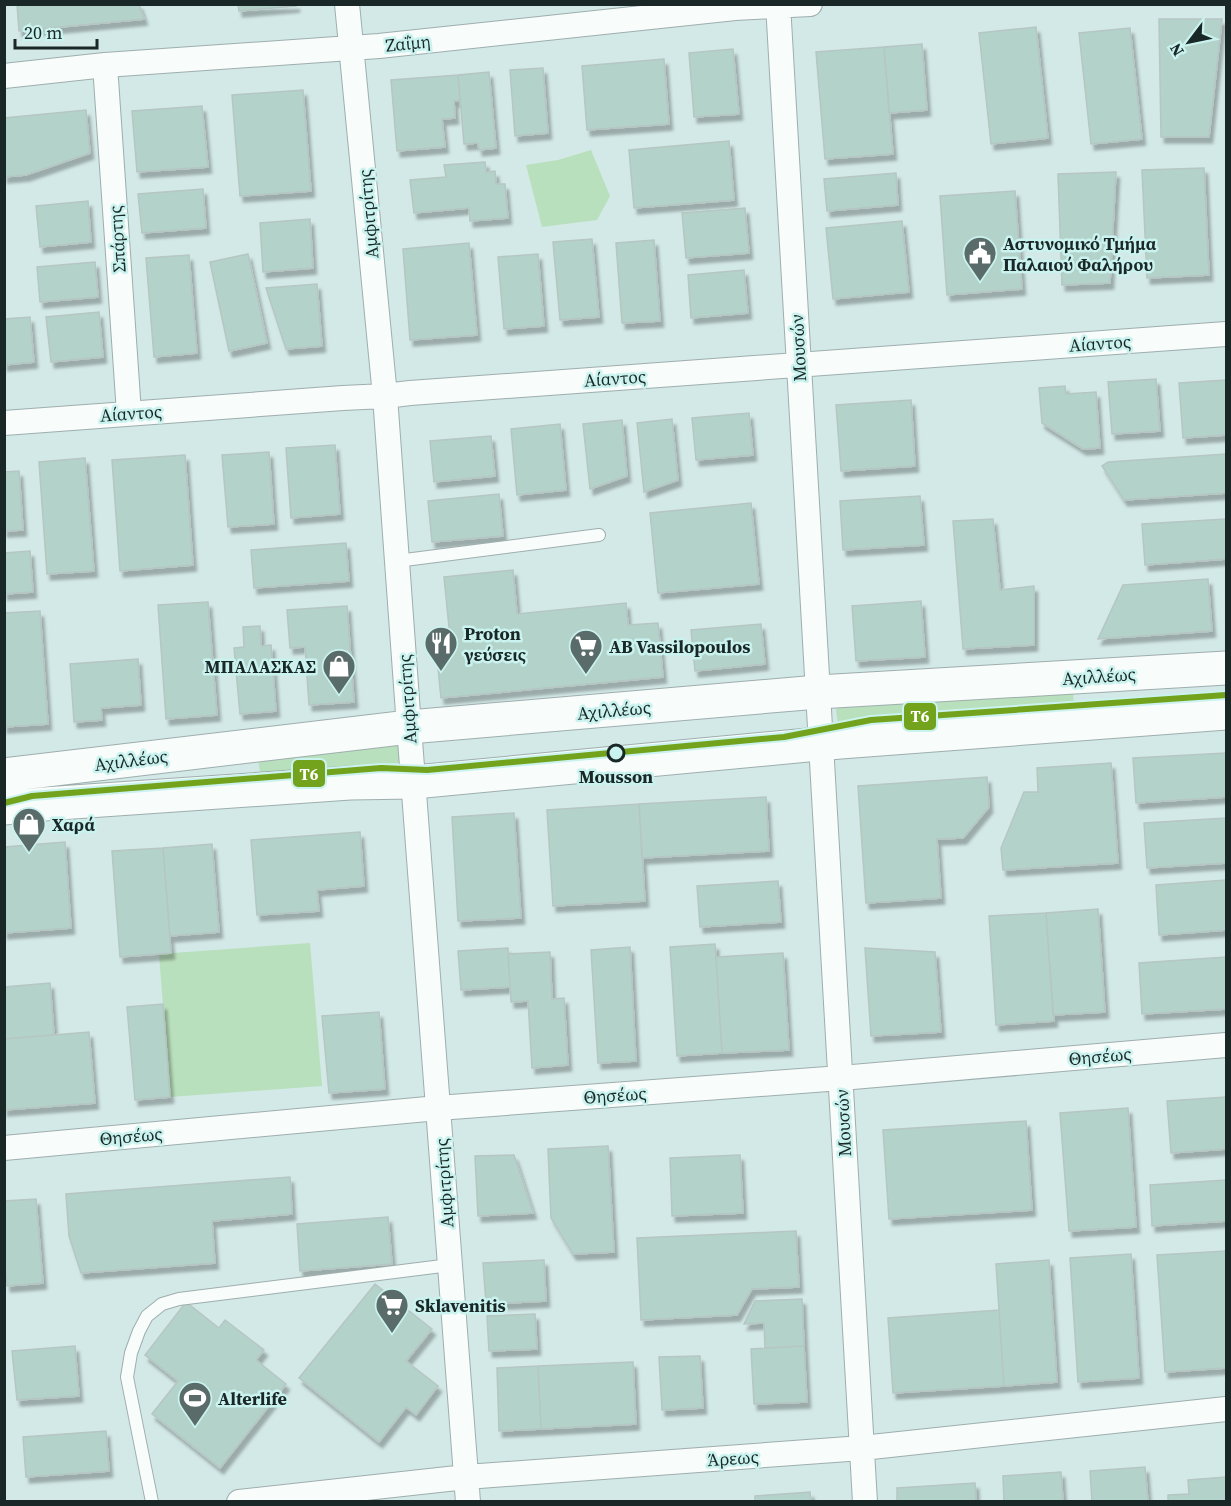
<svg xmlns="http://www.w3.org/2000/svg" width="1231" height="1506" viewBox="0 0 1231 1506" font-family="'Source Serif 4',serif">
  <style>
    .green { fill: #b9e0bc }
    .building { fill: #b3d2c9; stroke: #b6c6c3; stroke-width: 1.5; filter: url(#shadow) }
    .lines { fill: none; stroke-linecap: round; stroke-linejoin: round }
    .lane-casing { stroke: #9eaead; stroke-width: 14 }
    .street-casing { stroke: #9eaead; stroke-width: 26 }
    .secondary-casing { stroke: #9eaead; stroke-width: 35 }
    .lane { stroke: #f8fcfb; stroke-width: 12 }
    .street { stroke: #f8fcfb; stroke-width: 24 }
    .secondary { stroke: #f8fcfb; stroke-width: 33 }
    .tram-1-casing { stroke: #caf2ee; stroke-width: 10 }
    .tram-1 { stroke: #73a21c; stroke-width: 6 }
    .stop-dot { fill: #caf2ee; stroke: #192827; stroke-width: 3 }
    .labels { text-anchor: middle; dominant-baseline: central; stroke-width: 5; stroke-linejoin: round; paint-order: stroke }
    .street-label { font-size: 18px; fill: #192827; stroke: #caf2ee }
    .poi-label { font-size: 18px; font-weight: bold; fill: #192827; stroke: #caf2ee; text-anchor: start }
    .stop-label { font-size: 18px; font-weight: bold; fill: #192827; stroke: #caf2ee }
    .line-badge { stroke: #caf2ee; stroke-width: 2 }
    .badge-label { font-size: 16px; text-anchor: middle; font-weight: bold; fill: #fff }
  </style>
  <defs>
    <filter id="shadow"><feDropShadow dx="3.5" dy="6" stdDeviation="1.5" flood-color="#0004"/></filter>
  </defs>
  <rect width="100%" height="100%" fill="#d3e9e7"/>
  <path class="green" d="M 591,150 L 610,196 L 597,220 L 542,227 L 526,165 L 558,160 Z
    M 1073,688 L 1074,712 L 839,730 L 836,711 L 838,702 Z
    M 397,736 L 400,763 L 376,764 L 260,772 L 257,752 Z
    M 310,943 L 322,1086 L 170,1097 L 159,954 Z"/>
  <path class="building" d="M 17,4 L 139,4 L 144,19 L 19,31 Z
    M 238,4 L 296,4 L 296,6 L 239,11 Z
    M 1159,19 L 1222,19 L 1209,137 L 1161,137 Z
    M 1036,27 L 1048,138 L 991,144 L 979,33 Z
    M 1130,28 L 1142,139 L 1091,144 L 1079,33 Z
    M 922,44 L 927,110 L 889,113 L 884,47 Z
    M 884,47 L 893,154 L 825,159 L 816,52 Z
    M 733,49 L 739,114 L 694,117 L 689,53 Z
    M 664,59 L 669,124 L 587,130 L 582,66 Z
    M 543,68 L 548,133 L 515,136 L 510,70 Z
    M 489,72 L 496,148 L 479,150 L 478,143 L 464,144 L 458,75 Z
    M 458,75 L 460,100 L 454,101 L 455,118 L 442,119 L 445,147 L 397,151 L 391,80 Z
    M 303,90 L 311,191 L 240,196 L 232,95 Z
    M 202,106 L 208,167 L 137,172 L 132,111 Z
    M 86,110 L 90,153 L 26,175 L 4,177 L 4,118 Z
    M 729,141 L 734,200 L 634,208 L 629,150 Z
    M 485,162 L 486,172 L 495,171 L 496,184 L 505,184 L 508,218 L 470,221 L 469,208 L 414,213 L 410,180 L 446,177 L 444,165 Z
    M 1204,168 L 1209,275 L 1147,278 L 1142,170 Z
    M 1116,172 L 1110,283 L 1062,285 L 1058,174 Z
    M 896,173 L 898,205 L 827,211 L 824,179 Z
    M 203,189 L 206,228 L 142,233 L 138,194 Z
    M 1015,191 L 1022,289 L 947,295 L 940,196 Z
    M 88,201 L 91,242 L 40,247 L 36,206 Z
    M 745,208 L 749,253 L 686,258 L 682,213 Z
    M 310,219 L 313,268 L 263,272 L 260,223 Z
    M 902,221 L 909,292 L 833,299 L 826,228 Z
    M 592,239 L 599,317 L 560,320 L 553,242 Z
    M 654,240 L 660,321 L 622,323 L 616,243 Z
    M 469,243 L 477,335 L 410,340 L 403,249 Z
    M 248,254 L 267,343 L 229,351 L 210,262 Z
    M 538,254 L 544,326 L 504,329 L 498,257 Z
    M 189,255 L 197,353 L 154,357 L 146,258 Z
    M 95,262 L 98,297 L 40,302 L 37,267 Z
    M 744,270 L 748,313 L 691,318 L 688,275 Z
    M 317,284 L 322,346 L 286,349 L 266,288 Z
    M 99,312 L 103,357 L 51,362 L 46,317 Z
    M 30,317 L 34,362 L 4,365 L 4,319 Z
    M 1156,379 L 1160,431 L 1112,434 L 1108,382 Z
    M 1226,380 L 1226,435 L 1183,438 L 1179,383 Z
    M 1065,386 L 1066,394 L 1096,392 L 1100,448 L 1083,449 L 1042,423 L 1039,388 Z
    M 911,400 L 915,466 L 841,471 L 836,405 Z
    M 749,413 L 753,455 L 696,460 L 692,418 Z
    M 672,419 L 678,480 L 644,492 L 637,423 Z
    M 622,420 L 627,476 L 590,489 L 583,424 Z
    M 560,424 L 566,490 L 517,495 L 511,429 Z
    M 491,436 L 495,476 L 434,482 L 430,441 Z
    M 335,445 L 340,514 L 291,518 L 286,448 Z
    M 269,452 L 274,524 L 228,527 L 222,455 Z
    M 1226,454 L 1226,493 L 1124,500 L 1102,466 L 1108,462 Z
    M 185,455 L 193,565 L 120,571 L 112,460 Z
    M 85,458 L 94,571 L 47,574 L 39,462 Z
    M 19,471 L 23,530 L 4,531 L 4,472 Z
    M 499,494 L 503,536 L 432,542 L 428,501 Z
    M 920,496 L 924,545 L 843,550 L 840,501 Z
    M 751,503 L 759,584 L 658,593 L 650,513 Z
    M 993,519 L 1000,590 L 1034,586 L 1034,645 L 963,649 L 953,521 Z
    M 1226,519 L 1226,559 L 1145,565 L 1142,524 Z
    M 346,543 L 349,581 L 254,588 L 251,550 Z
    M 30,551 L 33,592 L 4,594 L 4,553 Z
    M 513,570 L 517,614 L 626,603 L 628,625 L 658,623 L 663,677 L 441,698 L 436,648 L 451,647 L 444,577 Z
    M 1208,579 L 1212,631 L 1098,639 L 1123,585 Z
    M 921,601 L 925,657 L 856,661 L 852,606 Z
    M 208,602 L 217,715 L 166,719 L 158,605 Z
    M 347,606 L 354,702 L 309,705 L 305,647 L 290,648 L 287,610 Z
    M 40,611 L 48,724 L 4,727 L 4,613 Z
    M 761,624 L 765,664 L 695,671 L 691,630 Z
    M 260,626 L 261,646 L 271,645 L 276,711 L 240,714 L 234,648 L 244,647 L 243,627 Z
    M 138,659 L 141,705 L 101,708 L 102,720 L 74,722 L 70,664 Z
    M 1226,753 L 1226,797 L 1136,803 L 1133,758 Z
    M 1111,763 L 1118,863 L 1003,870 L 1001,848 L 1024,792 L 1038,792 L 1037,768 Z
    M 987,777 L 989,807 L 963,838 L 937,839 L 941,898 L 866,903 L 858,786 Z
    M 766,797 L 769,851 L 642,858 L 639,804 Z
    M 639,804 L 645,901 L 553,906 L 547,810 Z
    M 514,813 L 521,918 L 458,921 L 452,817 Z
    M 1226,818 L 1226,863 L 1147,868 L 1144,823 Z
    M 360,832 L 364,886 L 317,890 L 319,911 L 257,915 L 251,840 Z
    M 65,842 L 71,928 L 4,933 L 4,847 Z
    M 212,844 L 219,932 L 170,936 L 163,848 Z
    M 163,848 L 171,953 L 120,957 L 112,851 Z
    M 1226,880 L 1226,930 L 1159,935 L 1156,885 Z
    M 778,881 L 781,922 L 700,927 L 697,886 Z
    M 1098,909 L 1105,1012 L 1053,1015 L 1046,913 Z
    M 1046,913 L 1054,1021 L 996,1025 L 989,916 Z
    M 715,944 L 722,1053 L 677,1056 L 670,947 Z
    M 630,947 L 636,1061 L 598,1063 L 591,950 Z
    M 508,948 L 510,987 L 461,990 L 458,951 Z
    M 865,948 L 935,952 L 941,1032 L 871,1036 Z
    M 550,952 L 552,999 L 564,998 L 568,1065 L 532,1068 L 528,1001 L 511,1002 L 508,954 Z
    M 783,953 L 789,1050 L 722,1053 L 716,957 Z
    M 1226,957 L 1226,1009 L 1142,1014 L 1139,963 Z
    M 50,983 L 54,1035 L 4,1039 L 4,987 Z
    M 163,1004 L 170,1097 L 135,1100 L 127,1007 Z
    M 379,1012 L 385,1089 L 329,1093 L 322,1016 Z
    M 89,1032 L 95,1103 L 4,1110 L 4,1039 Z
    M 1226,1097 L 1226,1149 L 1171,1153 L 1167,1101 Z
    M 1128,1108 L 1136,1227 L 1069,1231 L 1060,1113 Z
    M 1026,1121 L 1032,1210 L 889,1219 L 883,1130 Z
    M 608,1146 L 614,1252 L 573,1254 L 551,1218 L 548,1149 Z
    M 514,1155 L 533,1213 L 478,1216 L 475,1156 Z
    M 740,1155 L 743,1213 L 672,1216 L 670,1158 Z
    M 290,1177 L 292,1214 L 212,1221 L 215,1263 L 81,1273 L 69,1236 L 66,1194 Z
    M 1226,1180 L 1226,1221 L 1152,1226 L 1150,1185 Z
    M 36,1199 L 43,1283 L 7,1286 L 4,1255 L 4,1201 Z
    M 388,1217 L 392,1264 L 300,1271 L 297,1224 Z
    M 796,1231 L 799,1287 L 752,1289 L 737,1315 L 641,1320 L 637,1238 Z
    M 1226,1251 L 1226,1368 L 1165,1372 L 1157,1255 Z
    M 1131,1254 L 1139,1378 L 1078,1382 L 1070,1258 Z
    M 544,1260 L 546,1301 L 486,1304 L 483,1263 Z
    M 1049,1260 L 1057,1382 L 1004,1386 L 996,1264 Z
    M 375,1284 L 432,1329 L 406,1361 L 438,1386 L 416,1415 L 406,1407 L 379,1442 L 299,1378 Z
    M 802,1299 L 804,1346 L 765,1348 L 764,1323 L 744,1324 L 755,1301 Z
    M 186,1302 L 219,1328 L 225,1320 L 264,1350 L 256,1360 L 286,1384 L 220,1468 L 152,1414 L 178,1381 L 145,1355 Z
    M 999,1310 L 1004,1386 L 893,1393 L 888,1318 Z
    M 535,1314 L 537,1349 L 489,1351 L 487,1316 Z
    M 75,1346 L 79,1396 L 17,1400 L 12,1351 Z
    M 804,1346 L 807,1402 L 754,1404 L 751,1349 Z
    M 700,1356 L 703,1408 L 662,1410 L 659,1357 Z
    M 633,1362 L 636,1424 L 541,1429 L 538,1366 Z
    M 538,1366 L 541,1429 L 499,1431 L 497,1368 Z
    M 106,1431 L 109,1471 L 26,1477 L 23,1437 Z
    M 1145,1467 L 1148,1502 L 1092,1502 L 1090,1471 Z
    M 1061,1472 L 1063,1502 L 1004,1502 L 1003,1476 Z
    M 1226,1477 L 1226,1502 L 1168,1502 L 1168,1495 L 1189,1494 L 1188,1480 Z
    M 975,1483 L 976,1502 L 897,1502 L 897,1488 Z
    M 810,1492 L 811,1502 L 755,1502 L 755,1496 Z"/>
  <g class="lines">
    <defs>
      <path id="lane" d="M 397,561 L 599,535
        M 152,1502 L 127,1377 L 131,1353 L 139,1331 L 147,1316 L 162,1304 L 179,1299 L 450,1265"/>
      <path id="street" d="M 347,4 L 385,396 L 409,727 L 468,1502
        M 778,4 L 865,1502
        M 105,65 L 129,413
        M 4,76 L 105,65 L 379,46 L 735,8 L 810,4
        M 4,423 L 343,398 L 385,396 L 410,393 L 1226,334
        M 4,1148 L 438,1108 L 841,1078 L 1226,1045
        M 239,1502 L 466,1477 L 862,1448 L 1226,1409"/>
      <path id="secondary" d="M 4,775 L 409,727 L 818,692 L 1226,668
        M 4,808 L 44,804 L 350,783 L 414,782 L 840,742 L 1226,713"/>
    </defs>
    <use href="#lane" class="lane-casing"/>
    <use href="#street" class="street-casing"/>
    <use href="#secondary" class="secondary-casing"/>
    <use href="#lane" class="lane"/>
    <use href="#street" class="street"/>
    <use href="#secondary" class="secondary"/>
    <defs>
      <path id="tram-1" d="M 4,803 L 32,796 L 381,768 L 427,770 L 784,737 L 871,720 L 1226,695"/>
    </defs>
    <use href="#tram-1" class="tram-1-casing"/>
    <use href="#tram-1" class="tram-1"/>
  </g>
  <defs>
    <symbol id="civic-pin" viewBox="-11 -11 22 30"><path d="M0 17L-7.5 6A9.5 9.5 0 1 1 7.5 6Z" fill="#5a6c6a" stroke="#caf2ee"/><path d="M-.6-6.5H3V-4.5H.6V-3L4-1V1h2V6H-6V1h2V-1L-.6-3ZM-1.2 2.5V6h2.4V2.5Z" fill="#fff"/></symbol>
    <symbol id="restaurant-pin" viewBox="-11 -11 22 30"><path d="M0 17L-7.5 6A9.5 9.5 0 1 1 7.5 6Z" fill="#5a6c6a" stroke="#caf2ee"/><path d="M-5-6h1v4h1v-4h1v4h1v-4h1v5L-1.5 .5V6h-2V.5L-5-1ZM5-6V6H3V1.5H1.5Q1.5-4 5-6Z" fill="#fff"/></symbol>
    <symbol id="supermarket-pin" viewBox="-11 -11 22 30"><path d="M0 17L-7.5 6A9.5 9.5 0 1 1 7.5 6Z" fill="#5a6c6a" stroke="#caf2ee"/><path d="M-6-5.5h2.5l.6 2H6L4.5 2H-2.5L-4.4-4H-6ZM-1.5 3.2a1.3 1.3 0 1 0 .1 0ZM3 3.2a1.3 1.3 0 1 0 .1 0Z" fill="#fff"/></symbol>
    <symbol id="shop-pin" viewBox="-11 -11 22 30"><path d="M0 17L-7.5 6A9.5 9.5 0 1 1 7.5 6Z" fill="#5a6c6a" stroke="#caf2ee"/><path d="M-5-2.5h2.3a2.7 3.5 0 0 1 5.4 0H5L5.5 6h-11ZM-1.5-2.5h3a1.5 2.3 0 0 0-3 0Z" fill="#fff"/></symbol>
    <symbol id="stadium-pin" viewBox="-11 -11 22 30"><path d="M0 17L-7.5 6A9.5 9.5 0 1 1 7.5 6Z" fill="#5a6c6a" stroke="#caf2ee"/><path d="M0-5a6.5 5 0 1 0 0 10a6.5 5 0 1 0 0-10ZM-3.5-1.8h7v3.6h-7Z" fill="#fff"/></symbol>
  </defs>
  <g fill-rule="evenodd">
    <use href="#civic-pin" x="961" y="234" width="38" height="52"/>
    <use href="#restaurant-pin" x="422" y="624" width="38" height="52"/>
    <use href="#supermarket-pin" x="567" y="627" width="38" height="52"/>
    <use href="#shop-pin" x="320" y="647" width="38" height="52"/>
    <use href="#shop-pin" x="10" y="805" width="38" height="52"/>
    <use href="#supermarket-pin" x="373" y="1286" width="38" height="52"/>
    <use href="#stadium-pin" x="176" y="1379" width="38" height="52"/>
  </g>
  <circle class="stop-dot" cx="616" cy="753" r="8"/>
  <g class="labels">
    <g class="street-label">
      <text transform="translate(408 43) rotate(-6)">Ζαΐμη</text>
      <text transform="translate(368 214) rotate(-95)">Αμφιτρίτης</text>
      <text transform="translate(117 239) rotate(-94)">Σπάρτης</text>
      <text transform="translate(1100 343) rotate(-4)">Αίαντος</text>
      <text transform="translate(798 348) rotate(-93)">Μουσών</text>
      <text transform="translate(615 378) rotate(-4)">Αίαντος</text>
      <text transform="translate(131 413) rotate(-4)">Αίαντος</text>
      <text transform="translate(1099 676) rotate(-4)">Αχιλλέως</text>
      <text transform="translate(407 699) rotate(-94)">Αμφιτρίτης</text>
      <text transform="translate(614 710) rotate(-5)">Αχιλλέως</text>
      <text transform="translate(131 760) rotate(-7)">Αχιλλέως</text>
      <text transform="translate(1100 1056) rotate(-5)">Θησέως</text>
      <text transform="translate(615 1095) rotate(-4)">Θησέως</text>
      <text transform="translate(843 1123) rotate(-93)">Μουσών</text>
      <text transform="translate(131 1136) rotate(-5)">Θησέως</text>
      <text transform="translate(444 1183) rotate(-94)">Αμφιτρίτης</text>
      <text transform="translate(733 1458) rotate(-4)">Άρεως</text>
    </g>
    <g class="poi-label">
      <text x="1003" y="243">Αστυνομικό Τμήμα<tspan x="1003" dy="21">Παλαιού Φαλήρου</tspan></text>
      <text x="464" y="633">Proton<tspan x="464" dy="21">γεύσεις</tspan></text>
      <text x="609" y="646">AB Vassilopoulos</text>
      <text x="316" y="666" text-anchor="end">ΜΠΑΛΑΣΚΑΣ</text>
      <text x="52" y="824">Χαρά</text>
      <text x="415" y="1305">Sklavenitis</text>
      <text x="218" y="1398">Alterlife</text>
    </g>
    <g class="stop-label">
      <text x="616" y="776">Mousson</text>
    </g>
  </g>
  <g class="line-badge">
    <rect x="903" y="702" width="34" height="29" rx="6" fill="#73a21c"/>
    <rect x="292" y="759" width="34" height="29" rx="6" fill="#73a21c"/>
  </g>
  <g class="badge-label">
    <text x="920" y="722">Τ6</text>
    <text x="309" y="780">Τ6</text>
  </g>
  <rect width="1231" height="1506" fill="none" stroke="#192827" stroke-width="12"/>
  <g transform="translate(1189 42) rotate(238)" stroke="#caf2ee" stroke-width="4.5" paint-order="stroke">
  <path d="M0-4.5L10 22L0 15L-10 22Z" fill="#192827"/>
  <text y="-9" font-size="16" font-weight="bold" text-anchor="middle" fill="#192827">N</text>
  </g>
  <path d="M15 39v9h82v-9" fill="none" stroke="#192827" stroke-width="3"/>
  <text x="24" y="39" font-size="18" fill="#192827" stroke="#caf2ee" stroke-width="4.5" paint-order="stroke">20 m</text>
</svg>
